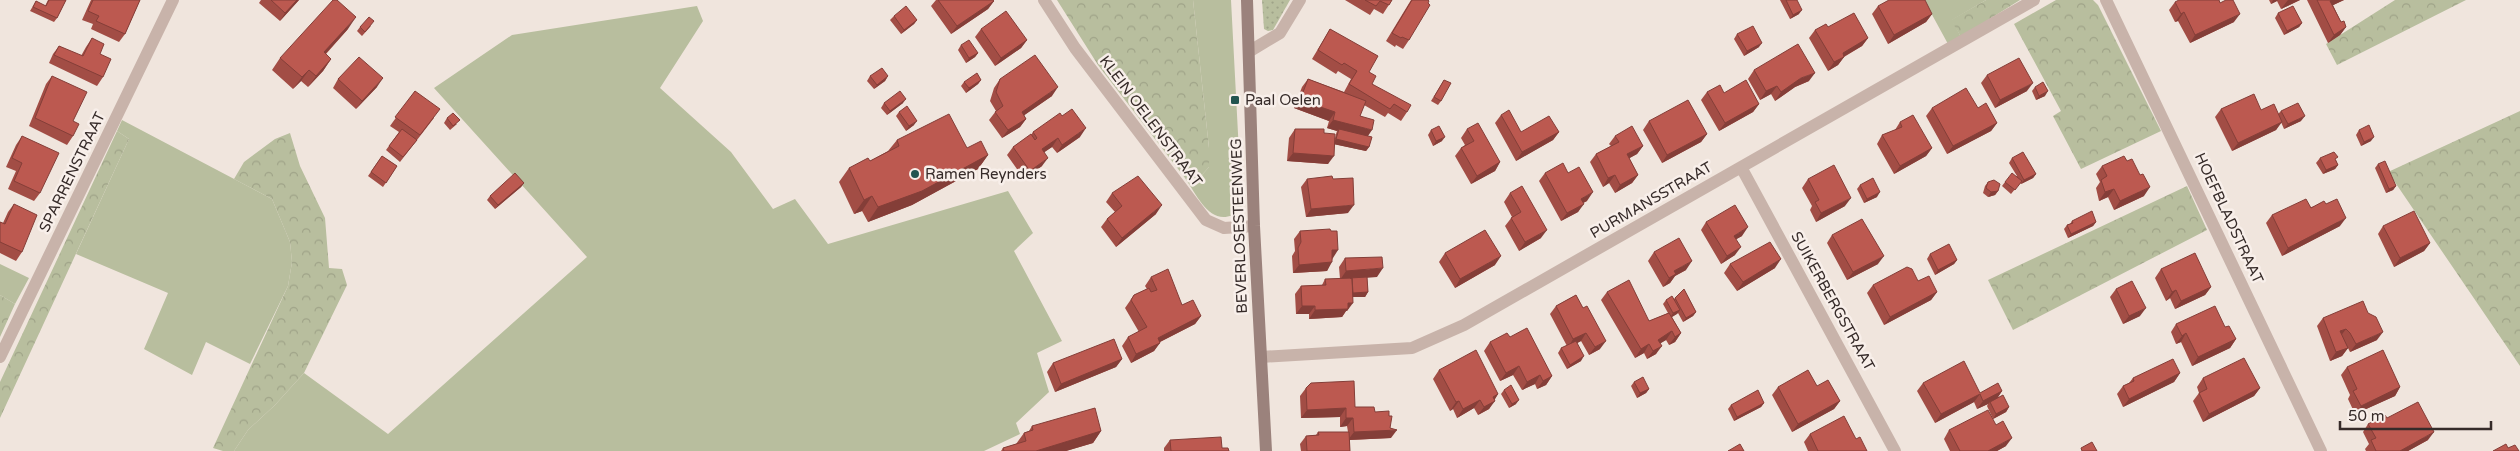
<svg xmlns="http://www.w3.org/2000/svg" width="2520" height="451" viewBox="0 0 2520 451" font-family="'Varela Round',sans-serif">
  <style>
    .grass { fill: #b8be9e }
    .forest { fill: url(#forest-crowns) }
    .park { fill: url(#park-dots) }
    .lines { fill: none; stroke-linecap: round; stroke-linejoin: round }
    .street { stroke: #c8b3aa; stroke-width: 12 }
    .secondary { stroke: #9b827c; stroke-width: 12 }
    .wall { fill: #a24d45 }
    .shaded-wall { fill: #843e38 }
    .building { fill: #bc5950; stroke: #843e38 }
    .poi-dot { fill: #225450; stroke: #f8efea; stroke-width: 2 }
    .labels { text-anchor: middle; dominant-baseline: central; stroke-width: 5; stroke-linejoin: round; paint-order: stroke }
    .poi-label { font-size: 15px; fill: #362b29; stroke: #f8efea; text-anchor: start }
    .street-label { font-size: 15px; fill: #362b29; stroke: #f8efea }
  </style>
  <defs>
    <pattern id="forest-crowns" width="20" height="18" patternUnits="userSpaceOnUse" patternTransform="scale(1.25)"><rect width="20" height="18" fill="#b8be9e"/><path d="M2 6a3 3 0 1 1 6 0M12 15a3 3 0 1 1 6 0" fill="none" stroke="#9fa388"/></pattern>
    <pattern id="park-dots" width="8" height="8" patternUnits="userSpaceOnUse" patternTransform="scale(1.25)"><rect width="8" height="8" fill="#b8be9e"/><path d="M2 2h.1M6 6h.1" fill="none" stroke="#9fa388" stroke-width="1.8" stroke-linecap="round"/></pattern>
  </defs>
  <rect width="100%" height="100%" fill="#f0e5dd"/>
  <path class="grass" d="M 1193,0 L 1231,0 L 1242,210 C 1212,231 1200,200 1185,178 L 1201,176 L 1209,167 L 1209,148 Z
    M 1924,0 L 1986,0 L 1952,20 L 1961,37 L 1948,44 Z
    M 697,6 L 703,21 L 660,88 L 731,152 L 773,209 L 795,199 L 828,244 L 1008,191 L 1033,233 L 1014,251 L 1062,341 L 1037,353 L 1049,392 L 1016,423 L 1020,434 L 984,451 L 234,451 L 248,430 L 275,405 L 304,373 L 388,434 L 587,257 L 434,88 L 512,35 Z
    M 122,120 L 272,199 L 290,242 L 292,262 L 288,286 L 250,364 L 206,342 L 192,375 L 144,349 L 168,293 L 76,254 L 129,139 L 117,131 Z
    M 0,264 L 29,278 L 15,304 L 0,295 Z"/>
  <path class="forest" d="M 1057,0 L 1193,0 L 1209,148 L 1209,167 L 1201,176 L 1185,178 L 1098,65 Z
    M 1986,0 L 2020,0 L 1961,37 L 1951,20 Z
    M 2056,0 L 2093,0 L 2098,5 L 2161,131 L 2081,169 L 2053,116 L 2061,111 L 2014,24 Z
    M 2395,0 L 2466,0 L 2337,65 L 2326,44 Z
    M 2520,111 L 2520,366 L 2388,172 Z
    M 117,131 L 129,139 L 0,418 L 0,382 Z
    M 290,133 L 300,166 L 325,218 L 329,268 L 342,269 L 347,285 L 304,373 L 275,405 L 248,430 L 234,451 L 223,451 L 213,448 L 288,286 L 292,262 L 290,242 L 272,199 L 234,179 L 244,162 L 275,139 Z
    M 2187,186 L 2207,230 L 2013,330 L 1988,280 Z
    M 0,295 L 15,304 L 0,337 Z"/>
  <path class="park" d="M 1262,0 L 1290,0 L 1273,30 L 1268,31 L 1264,29 Z"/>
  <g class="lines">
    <path class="street" d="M 1044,0 L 1075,48 L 1206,220 L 1224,228 L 1254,226
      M 2106,0 L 2321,451
      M 1250,51 L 1280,33 L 1300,0
      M 1741,167 L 1895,451
      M 0,357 L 173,0
      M 1261,357 L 1412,348 L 1464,325 L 2034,0"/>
    <path class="secondary" d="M 1247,0 L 1254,226 L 1266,451"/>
  </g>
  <path class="wall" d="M 48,0 L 66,0 L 57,18 L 54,22 L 30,11 L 36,1 L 45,6 Z
    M 91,0 L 140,0 L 125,34 L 119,42 L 91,29 L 93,24 L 82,20 Z
    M 261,0 L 299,0 L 280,21 L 259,3 Z
    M 936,0 L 993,0 L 994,1 L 988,9 L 951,34 L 931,6 Z
    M 1345,0 L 1392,0 L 1383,14 L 1374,9 L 1370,15 Z
    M 1411,0 L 1428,0 L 1409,40 L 1403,49 L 1396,45 L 1395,47 L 1386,41 Z
    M 1780,0 L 1797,0 L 1799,14 L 1790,19 Z
    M 2269,0 L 2300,0 L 2281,9 L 2277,1 L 2271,4 Z
    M 2307,0 L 2344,0 L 2333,5 L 2341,22 L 2346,27 L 2340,35 L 2328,43 Z
    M 2175,2 L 2220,3 L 2234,22 L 2190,43 L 2178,21 L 2175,22 L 2169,10 Z
    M 1878,6 L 1932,14 L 1926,22 L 1888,44 L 1872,14 Z
    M 2278,13 L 2302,23 L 2299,27 L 2284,35 L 2275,18 Z
    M 894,16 L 917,20 L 914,24 L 901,34 L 890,20 Z
    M 371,26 L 362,36 L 357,31 L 360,27 Z
    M 1828,27 L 1868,38 L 1862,46 L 1844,57 L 1838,65 L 1828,71 L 1809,38 L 1815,30 Z
    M 348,29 L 326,54 L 331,59 L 323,71 L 308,87 L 301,81 L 293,89 L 272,70 L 280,58 Z
    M 981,29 L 1027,40 L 1021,48 L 995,66 L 975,37 Z
    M 1330,29 L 1369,72 L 1372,84 L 1407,112 L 1401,121 L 1388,113 L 1385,117 L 1364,105 L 1360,116 L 1368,136 L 1369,147 L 1366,151 L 1334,144 L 1328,164 L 1287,161 L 1289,138 L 1295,129 L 1324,133 L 1335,138 L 1336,134 L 1337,131 L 1327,128 L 1329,121 L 1294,108 L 1302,87 L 1308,79 L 1344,92 L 1351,79 L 1338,71 L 1336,74 L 1312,59 Z
    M 1737,34 L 1759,47 L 1744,56 L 1734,39 Z
    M 92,38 L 100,54 L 103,77 L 97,86 L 49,63 L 53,54 L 59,46 L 81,56 L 86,47 Z
    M 961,45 L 978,53 L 975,57 L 966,63 L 958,50 Z
    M 1754,70 L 1809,81 L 1795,87 L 1775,101 L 1771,94 L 1760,100 L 1748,79 Z
    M 1987,75 L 2027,91 L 1995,108 L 1981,83 Z
    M 52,76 L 73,136 L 67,145 L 29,126 L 46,84 Z
    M 870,76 L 888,76 L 885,81 L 874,89 L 867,81 Z
    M 338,79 L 377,87 L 356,109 L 333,88 Z
    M 1000,79 L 1052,96 L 1024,115 L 1026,119 L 1020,127 L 1002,138 L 989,120 L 996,111 L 990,101 L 994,88 Z
    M 981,80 L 978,84 L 966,93 L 961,86 L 964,82 Z
    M 1444,80 L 1441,101 L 1438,105 L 1431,101 Z
    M 2035,87 L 2045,96 L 2036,100 L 2032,91 Z
    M 415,91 L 434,118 L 400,162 L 386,150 L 399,132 L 390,126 Z
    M 1707,92 L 1724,93 L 1759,104 L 1753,112 L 1719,131 L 1701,100 Z
    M 884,103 L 903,103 L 887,115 L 881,108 Z
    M 1932,108 L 1978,108 L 1997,123 L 1991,131 L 1947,154 L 1926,116 Z
    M 2221,109 L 2261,110 L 2278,114 L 2281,111 L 2301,121 L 2284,129 L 2281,122 L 2276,130 L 2232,151 L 2215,117 Z
    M 899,112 L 914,125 L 906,131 L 896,116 Z
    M 1501,115 L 1521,132 L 1559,132 L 1553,140 L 1516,161 L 1495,123 Z
    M 1062,116 L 1080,137 L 1057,153 L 1052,147 L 1044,152 L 1042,166 L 1024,179 L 1007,155 L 1013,147 L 1031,135 L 1033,132 Z
    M 447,118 L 457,124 L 450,130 L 444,123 Z
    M 1649,121 L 1707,134 L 1701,142 L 1662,163 L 1643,130 Z
    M 1900,122 L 1932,148 L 1926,156 L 1894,174 L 1877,144 L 1882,135 L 1895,130 Z
    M 1467,129 L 1500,162 L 1495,171 L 1471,184 L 1455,156 L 1461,148 L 1465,145 L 1461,138 Z
    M 1431,130 L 1442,141 L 1433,146 L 1428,135 Z
    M 2359,130 L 2371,141 L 2361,146 L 2356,135 Z
    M 22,136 L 40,193 L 34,201 L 8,189 L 16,171 L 6,167 L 16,145 Z
    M 1615,136 L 1643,146 L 1637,154 L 1629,158 L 1638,175 L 1632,183 L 1615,193 L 1609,183 L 1603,187 L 1590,162 L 1596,154 L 1611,146 L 1609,144 Z
    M 897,140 L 967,148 L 988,155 L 978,169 L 912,205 L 868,222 L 862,211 L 854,214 L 839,182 L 849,168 L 870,161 L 888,151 Z
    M 382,156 L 397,166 L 383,187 L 368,176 Z
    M 2012,158 L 2036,174 L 2033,178 L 2021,184 L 2020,183 L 2011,194 L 2002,186 L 2005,182 L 2017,176 L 2009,163 Z
    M 2320,158 L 2336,160 L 2338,165 L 2335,169 L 2323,174 L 2316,163 Z
    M 2378,164 L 2396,186 L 2393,190 L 2386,193 L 2375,168 Z
    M 2102,166 L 2144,196 L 2114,210 L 2108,197 L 2099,201 L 2096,188 L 2100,182 L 2096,174 Z
    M 1545,173 L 1568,173 L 1587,201 L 1583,203 L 1578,212 L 1561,221 L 1539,181 Z
    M 1307,179 L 1333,179 L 1348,213 L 1306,217 L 1301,187 Z
    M 1808,179 L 1845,206 L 1816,222 L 1810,210 L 1812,206 L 1802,188 Z
    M 1988,182 L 1998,191 L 1995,195 L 1988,197 L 1983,193 L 1985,186 Z
    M 524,183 L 521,187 L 495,209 L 487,200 L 490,196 Z
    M 1860,185 L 1877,197 L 1864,203 L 1857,189 Z
    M 1112,193 L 1156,214 L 1116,247 L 1101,227 L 1107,219 L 1115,212 L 1106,202 Z
    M 1510,193 L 1541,238 L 1519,251 L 1505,226 L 1512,217 L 1504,202 Z
    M 14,204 L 22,252 L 16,261 L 0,253 L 0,222 L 3,223 L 8,212 Z
    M 2326,204 L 2340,226 L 2282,256 L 2266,223 L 2272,215 Z
    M 2072,221 L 2096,222 L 2093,226 L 2068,238 L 2064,229 L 2067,225 L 2070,224 Z
    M 1706,222 L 1742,236 L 1736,239 L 1735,255 L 1721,264 L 1701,230 Z
    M 2383,226 L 2430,243 L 2424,251 L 2394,267 L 2378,234 Z
    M 1300,231 L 1333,258 L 1327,271 L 1293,273 L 1292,256 L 1295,251 L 1294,239 Z
    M 1832,235 L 1878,264 L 1847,280 L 1827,243 Z
    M 1654,252 L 1686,270 L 1675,276 L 1670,283 L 1663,287 L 1648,261 Z
    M 1445,253 L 1495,265 L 1455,288 L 1439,262 Z
    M 1930,254 L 1957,260 L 1954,264 L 1935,275 L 1927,259 Z
    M 1345,258 L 1377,277 L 1367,277 L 1368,292 L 1365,297 L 1353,297 L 1347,311 L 1346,311 L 1342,317 L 1309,319 L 1309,314 L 1296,314 L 1295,294 L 1301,286 L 1322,285 L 1325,279 L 1340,279 L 1339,267 Z
    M 1730,264 L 1775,268 L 1737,291 L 1724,273 Z
    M 2161,269 L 2211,287 L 2205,295 L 2175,309 L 2170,298 L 2166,301 L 2155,278 Z
    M 1151,277 L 1182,305 L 1201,316 L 1195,324 L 1160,342 L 1154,351 L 1131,363 L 1122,346 L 1128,337 L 1139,332 L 1125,308 L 1134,295 L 1147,289 L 1145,286 Z
    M 1873,285 L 1937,292 L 1931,300 L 1884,325 L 1867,293 Z
    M 1684,289 L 1696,312 L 1693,316 L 1683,322 L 1678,313 L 1672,317 L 1681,333 L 1675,342 L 1669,345 L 1666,340 L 1660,343 L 1656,354 L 1647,359 L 1644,353 L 1635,358 L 1601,300 L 1607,292 L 1649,321 L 1668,313 L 1663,304 L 1666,300 L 1674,299 Z
    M 2116,289 L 2140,316 L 2123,324 L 2110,297 Z
    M 1576,295 L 1600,349 L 1589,355 L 1581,341 L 1577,343 L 1581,361 L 1567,369 L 1558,353 L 1561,348 L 1567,346 L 1550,314 L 1556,306 Z
    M 2323,318 L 2377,340 L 2350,352 L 2348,348 L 2342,356 L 2330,361 L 2317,326 Z
    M 2176,324 L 2225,327 L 2236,339 L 2230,348 L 2192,366 L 2181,342 L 2176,344 L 2171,332 Z
    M 1510,337 L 1552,376 L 1546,385 L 1537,389 L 1535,384 L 1522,390 L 1513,375 L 1500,381 L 1484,351 L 1490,342 Z
    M 1122,359 L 1116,367 L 1055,392 L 1047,372 L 1053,363 Z
    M 2347,367 L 2400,387 L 2395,396 L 2355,414 L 2348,399 L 2350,395 L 2341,375 Z
    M 1439,370 L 1498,394 L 1489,409 L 1478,415 L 1474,408 L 1457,418 L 1453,409 L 1450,411 L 1433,379 Z
    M 2180,373 L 2174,382 L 2123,407 L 2117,394 L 2123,386 L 2129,383 L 2133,378 Z
    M 2203,378 L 2260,388 L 2254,396 L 2203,422 L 2193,401 L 2199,393 L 2197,387 Z
    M 1634,382 L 1649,389 L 1646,393 L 1637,398 L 1631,386 Z
    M 1923,383 L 1980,393 L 2002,391 L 1998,397 L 2009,407 L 2006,412 L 1993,419 L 1987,406 L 1988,404 L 1977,409 L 1974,402 L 1935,423 L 1917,391 Z
    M 1817,386 L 1840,401 L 1834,409 L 1792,432 L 1772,395 L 1778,387 Z
    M 1306,388 L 1355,407 L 1375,412 L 1390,428 L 1391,438 L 1350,440 L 1350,451 L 1301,451 L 1300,444 L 1306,436 L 1316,435 L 1318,432 L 1348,432 L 1347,426 L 1340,427 L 1340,417 L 1301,418 L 1300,396 Z
    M 1504,390 L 1516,404 L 1509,408 L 1501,394 Z
    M 1764,403 L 1761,407 L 1734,421 L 1728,409 L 1731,405 Z
    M 2387,418 L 2428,440 L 2408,451 L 2366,451 L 2365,449 L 2369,444 L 2363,432 L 2368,424 Z
    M 1032,426 L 1101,431 L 1093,443 L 1066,451 L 1001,451 L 1003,448 L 1016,444 L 1024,433 L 1029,431 Z
    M 1949,430 L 2006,446 L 1997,451 L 1950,451 L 1944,439 Z
    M 1810,434 L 1856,439 L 1867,451 L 1808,451 L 1804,442 Z
    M 1170,440 L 1222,448 L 1229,451 L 1164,451 L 1164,448 Z"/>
  <path class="shaded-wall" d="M 297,0 L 299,0 L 280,21 L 285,13 Z
    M 2273,0 L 2278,0 L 2277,1 L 2271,4 Z
    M 2288,0 L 2300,0 L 2281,9 Z
    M 2332,0 L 2344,0 L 2325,9 L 2330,1 Z
    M 994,1 L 988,9 L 951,34 L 957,26 Z
    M 1802,10 L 1799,14 L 1790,19 L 1793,15 Z
    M 2184,12 L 2178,21 L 2175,22 L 2181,14 Z
    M 1932,14 L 1926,22 L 1888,44 L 1894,35 Z
    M 2240,14 L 2234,22 L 2190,43 L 2195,35 Z
    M 356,17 L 348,29 L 316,64 L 324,52 Z
    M 917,20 L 914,24 L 901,34 L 904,30 Z
    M 2302,23 L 2299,27 L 2284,35 L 2287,31 Z
    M 2346,27 L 2340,35 L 2328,43 L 2334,35 Z
    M 1868,38 L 1862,46 L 1843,57 L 1844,57 L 1838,65 L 1828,71 L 1834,62 L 1843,53 Z
    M 1027,40 L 1021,48 L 995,66 L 1001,58 Z
    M 1762,43 L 1759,47 L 1744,56 L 1747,51 Z
    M 978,53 L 975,57 L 966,63 L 969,58 Z
    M 331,59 L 323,71 L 308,87 L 316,76 Z
    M 309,70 L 301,81 L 293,89 L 302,77 Z
    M 1815,73 L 1809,81 L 1795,87 L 1775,101 L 1781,92 L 1801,78 Z
    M 888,76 L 885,81 L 874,89 L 877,85 Z
    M 383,78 L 377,87 L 356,109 L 362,101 Z
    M 981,80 L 978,84 L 966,93 L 969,88 Z
    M 2033,83 L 2027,91 L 1995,108 L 2000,100 Z
    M 1777,86 L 1771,94 L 1760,100 L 1766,91 Z
    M 1058,87 L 1052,96 L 1016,121 L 1022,112 Z
    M 2048,91 L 2045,96 L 2036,100 L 2039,96 Z
    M 906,99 L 903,103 L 887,115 L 890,111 Z
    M 1300,100 L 1335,112 L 1329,121 L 1294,108 Z
    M 1759,104 L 1753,112 L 1719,131 L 1725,123 Z
    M 2305,116 L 2301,121 L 2284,129 L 2288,124 Z
    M 1026,119 L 1020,127 L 1002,138 L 1008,130 Z
    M 1333,120 L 1372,130 L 1366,139 L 1339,129 L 1337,131 L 1327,128 Z
    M 917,121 L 914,125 L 906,131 L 909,126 Z
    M 2282,122 L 2276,130 L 2232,151 L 2238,143 Z
    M 1997,123 L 1991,131 L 1947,154 L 1953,146 Z
    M 1086,128 L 1080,137 L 1057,153 L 1062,145 Z
    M 1559,132 L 1553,140 L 1516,161 L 1522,152 Z
    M 1707,134 L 1701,142 L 1662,163 L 1667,155 Z
    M 1445,137 L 1442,141 L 1433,146 L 1436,141 Z
    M 2374,137 L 2371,141 L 2361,146 L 2364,142 Z
    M 1058,138 L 1052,147 L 1036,158 L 1042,149 Z
    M 1336,139 L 1369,147 L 1366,151 L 1333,144 Z
    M 1643,146 L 1637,154 L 1621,163 L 1627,154 Z
    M 1932,148 L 1926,156 L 1894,174 L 1900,166 Z
    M 1293,153 L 1334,156 L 1328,164 L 1287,161 Z
    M 988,155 L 978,169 L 912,205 L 868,222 L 878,207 Z
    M 1048,158 L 1042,166 L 1024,179 L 1030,171 Z
    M 1500,162 L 1495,171 L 1471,184 L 1477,176 Z
    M 2338,165 L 2335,169 L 2323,174 L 2326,170 Z
    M 2036,174 L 2033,178 L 2021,184 L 2024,180 Z
    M 1615,175 L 1609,183 L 1603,187 L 1608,178 Z
    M 1638,175 L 1632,183 L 1615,193 L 1620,185 Z
    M 524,183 L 521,187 L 495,209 L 498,205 Z
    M 2396,186 L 2393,190 L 2386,193 L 2389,189 Z
    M 2150,187 L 2144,196 L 2114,210 L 2120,201 Z
    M 2114,189 L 2108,197 L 2099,201 L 2105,192 Z
    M 1998,191 L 1995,195 L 1988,197 L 1991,192 Z
    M 1593,192 L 1587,201 L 1575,207 L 1581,199 Z
    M 1880,192 L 1877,197 L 1864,203 L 1867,199 Z
    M 872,196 L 862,211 L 854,214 L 864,200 Z
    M 1851,198 L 1845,206 L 1816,222 L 1821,213 Z
    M 1584,204 L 1578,212 L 1561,221 L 1567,213 Z
    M 1162,205 L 1156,214 L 1116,247 L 1122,238 Z
    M 1354,205 L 1348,213 L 1306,217 L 1311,209 Z
    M 2346,218 L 2340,226 L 2282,256 L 2288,248 Z
    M 2096,222 L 2093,226 L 2068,238 L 2071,234 Z
    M 1748,227 L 1742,236 L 1728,244 L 1734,236 Z
    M 1547,230 L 1541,238 L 1519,251 L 1525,242 Z
    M 2430,243 L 2424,251 L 2394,267 L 2400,258 Z
    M 1741,247 L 1735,255 L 1721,264 L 1727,256 Z
    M 1332,250 L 1338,250 L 1333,258 L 1326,259 Z
    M 1501,256 L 1495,265 L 1455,288 L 1460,279 Z
    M 1884,256 L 1878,264 L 1847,280 L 1853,272 Z
    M 1781,259 L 1775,268 L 1737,291 L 1743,282 Z
    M 1957,260 L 1954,264 L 1935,275 L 1938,270 Z
    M 1692,261 L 1686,270 L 1675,276 L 1670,283 L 1663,287 L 1674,271 Z
    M 1332,262 L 1327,271 L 1293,273 L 1299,265 Z
    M 1383,268 L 1377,277 L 1340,280 L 1346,271 Z
    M 2211,287 L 2205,295 L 2175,309 L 2181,301 Z
    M 2176,290 L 2170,298 L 2166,301 L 2172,292 Z
    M 1368,292 L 1365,297 L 1348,297 L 1351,293 Z
    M 1937,292 L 1931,300 L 1884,325 L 1890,317 Z
    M 1348,303 L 1353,303 L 1347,311 L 1346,311 L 1342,317 L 1309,319 L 1315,310 Z
    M 1302,306 L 1315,306 L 1309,314 L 1296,314 Z
    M 2146,308 L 2140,316 L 2123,324 L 2129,316 Z
    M 1680,310 L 1677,314 L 1670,318 L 1673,313 Z
    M 1696,312 L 1693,316 L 1683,322 L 1686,318 Z
    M 1201,316 L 1195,324 L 1152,346 L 1158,338 Z
    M 2346,329 L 2340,337 L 2340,331 Z
    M 1672,331 L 1666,340 L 1653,348 L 1658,340 Z
    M 2383,332 L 2377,340 L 2350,352 L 2356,344 Z
    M 1586,333 L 1581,341 L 1568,348 L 1573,339 Z
    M 1681,333 L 1675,342 L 1669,345 L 1675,337 Z
    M 2186,333 L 2181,342 L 2176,344 L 2182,336 Z
    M 2236,339 L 2230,348 L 2192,366 L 2198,357 Z
    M 1606,341 L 1600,349 L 1589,355 L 1595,347 Z
    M 1160,343 L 1154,351 L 1131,363 L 1136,354 Z
    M 1649,344 L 1644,353 L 1635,358 L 1641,349 Z
    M 1662,346 L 1656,354 L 1647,359 L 1653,351 Z
    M 2348,348 L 2342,356 L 2330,361 L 2336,352 Z
    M 1584,356 L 1581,361 L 1567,369 L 1570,365 Z
    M 1122,359 L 1116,367 L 1055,392 L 1061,384 Z
    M 1519,366 L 1513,375 L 1500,381 L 1506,373 Z
    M 2180,373 L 2174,382 L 2123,407 L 2129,399 Z
    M 1540,375 L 1535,384 L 1522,390 L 1527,382 Z
    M 1552,376 L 1546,385 L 1537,389 L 1543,381 Z
    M 2400,387 L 2395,396 L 2355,414 L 2361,406 Z
    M 2260,388 L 2254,396 L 2203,422 L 2209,414 Z
    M 1649,389 L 1646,393 L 1637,398 L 1640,393 Z
    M 2002,391 L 1996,400 L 1990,402 L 1988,404 L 1977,409 L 1983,401 Z
    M 1498,394 L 1493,402 L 1495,401 L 1489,409 L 1478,415 L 1484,407 L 1493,397 Z
    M 1980,394 L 1974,402 L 1935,423 L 1941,414 Z
    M 1480,400 L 1474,408 L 1457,418 L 1463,409 Z
    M 1519,400 L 1516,404 L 1509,408 L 1512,404 Z
    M 1459,401 L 1453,409 L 1450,411 L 1456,402 Z
    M 1840,401 L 1834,409 L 1792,432 L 1798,424 Z
    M 1764,403 L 1761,407 L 1734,421 L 1737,417 Z
    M 2009,407 L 2006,412 L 1993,419 L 1996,414 Z
    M 1346,408 L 1340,417 L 1301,418 L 1307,410 Z
    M 1346,418 L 1353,418 L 1347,426 L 1340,427 Z
    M 1397,430 L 1391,438 L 1348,440 L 1354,432 Z
    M 1101,431 L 1093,443 L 1066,451 L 1036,451 Z
    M 2434,432 L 2428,440 L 2408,451 L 2400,451 Z
    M 2012,438 L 2006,446 L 1997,451 L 1988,451 Z"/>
  <path class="building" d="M 49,0 L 66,0 L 57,18 L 33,7 L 36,1 L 46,6 Z
    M 93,0 L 140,0 L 125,34 L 96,21 L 99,16 L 88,11 Z
    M 271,0 L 297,0 L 285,13 Z
    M 333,0 L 337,0 L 356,17 L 324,52 L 331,59 L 316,76 L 309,70 L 302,77 L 280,58 Z
    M 938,0 L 993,0 L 994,1 L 957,26 Z
    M 1365,0 L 1392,0 L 1389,5 L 1380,1 L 1376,6 Z
    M 1412,0 L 1428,0 L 1429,1 L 1428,3 L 1430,5 L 1409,40 L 1402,37 L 1401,38 L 1392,33 Z
    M 1786,0 L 1797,0 L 1802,10 L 1793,15 Z
    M 1889,0 L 1925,0 L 1932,14 L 1894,35 L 1878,6 Z
    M 2179,0 L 2219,0 L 2220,3 L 2226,0 L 2233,0 L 2240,14 L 2195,35 L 2184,12 L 2181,14 L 2175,2 Z
    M 2317,0 L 2332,0 L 2330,1 L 2341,22 L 2344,21 L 2346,27 L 2334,35 Z
    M 906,6 L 917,20 L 904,30 L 894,16 Z
    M 2293,6 L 2302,23 L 2287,31 L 2278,13 Z
    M 1006,11 L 1027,40 L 1001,58 L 981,29 Z
    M 1854,13 L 1868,38 L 1843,53 L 1844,57 L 1834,62 L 1815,30 L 1826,24 L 1828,27 Z
    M 369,17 L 374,21 L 365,32 L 360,27 Z
    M 1753,26 L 1762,43 L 1747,51 L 1737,34 Z
    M 1330,29 L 1378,56 L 1369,72 L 1376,76 L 1372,84 L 1411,105 L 1407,112 L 1394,104 L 1390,109 L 1349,84 L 1357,71 L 1344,63 L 1342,65 L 1318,50 Z
    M 92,38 L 104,44 L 100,54 L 111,59 L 103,77 L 54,55 L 59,46 L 83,56 Z
    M 969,40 L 978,53 L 969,58 L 961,45 Z
    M 1798,44 L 1815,73 L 1801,78 L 1781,92 L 1777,86 L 1766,91 L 1754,70 Z
    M 1035,55 L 1058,87 L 1022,112 L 1026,119 L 1008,130 L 995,112 L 1003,106 L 996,92 L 1000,79 Z
    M 359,57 L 383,78 L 362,101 L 338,79 Z
    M 2019,58 L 2033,83 L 2000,100 L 1987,75 Z
    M 882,68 L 888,76 L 877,85 L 870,76 Z
    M 977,73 L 981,80 L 969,88 L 964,82 Z
    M 52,76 L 87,92 L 73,121 L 79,124 L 73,136 L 35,118 Z
    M 1308,79 L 1366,101 L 1360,116 L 1374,120 L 1372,130 L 1333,120 L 1335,112 L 1300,100 Z
    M 1444,80 L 1451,83 L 1441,101 L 1434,97 Z
    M 1746,80 L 1759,104 L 1725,123 L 1707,92 L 1720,85 L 1724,93 Z
    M 2043,82 L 2048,91 L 2039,96 L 2035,87 Z
    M 1966,88 L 1978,108 L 1986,103 L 1997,123 L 1953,146 L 1932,108 Z
    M 415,91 L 440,109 L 420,135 L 395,117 Z
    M 900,91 L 906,99 L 890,111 L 884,103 Z
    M 2254,94 L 2261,110 L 2274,104 L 2282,122 L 2238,143 L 2221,109 Z
    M 1688,100 L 1707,134 L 1667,155 L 1649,121 Z
    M 2298,103 L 2305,116 L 2288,124 L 2281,111 Z
    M 907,106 L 917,121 L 909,126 L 899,112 Z
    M 1072,109 L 1086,128 L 1062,145 L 1058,138 L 1042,149 L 1048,158 L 1030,171 L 1013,147 L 1031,134 L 1035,140 L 1037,138 L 1033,132 L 1060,113 L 1062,116 Z
    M 1509,110 L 1521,132 L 1549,116 L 1559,132 L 1522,152 L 1501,115 Z
    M 453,113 L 460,120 L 453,126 L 447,118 Z
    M 949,114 L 967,148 L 981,141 L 988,155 L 922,191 L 878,207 L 872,196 L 864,200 L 849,168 L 868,158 L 870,161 L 899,146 L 897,140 Z
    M 1913,115 L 1932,148 L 1900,166 L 1882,135 L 1902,127 L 1900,122 Z
    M 1478,123 L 1500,162 L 1477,176 L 1461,148 L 1474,141 L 1467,129 Z
    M 2369,125 L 2374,137 L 2364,142 L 2359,130 Z
    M 1439,126 L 1445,137 L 1436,141 L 1431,130 Z
    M 1632,126 L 1643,146 L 1627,154 L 1638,175 L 1620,185 L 1615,175 L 1608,178 L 1596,154 L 1619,142 L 1615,136 Z
    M 402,129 L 417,140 L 403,157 L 389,146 Z
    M 1295,129 L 1324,129 L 1324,133 L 1335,134 L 1334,156 L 1293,153 Z
    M 1339,129 L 1372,137 L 1369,147 L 1336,139 Z
    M 22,136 L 59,153 L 40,193 L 14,181 L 22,163 L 12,158 Z
    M 2023,152 L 2036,174 L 2024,180 L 2012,158 Z
    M 2334,152 L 2338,157 L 2335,159 L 2338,165 L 2326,170 L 2320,158 Z
    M 382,156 L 397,166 L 386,183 L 371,172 Z
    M 2124,156 L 2127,161 L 2132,159 L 2140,175 L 2143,174 L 2150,187 L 2120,201 L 2114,189 L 2105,192 L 2101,180 L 2107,176 L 2102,166 Z
    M 2385,161 L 2396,186 L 2389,189 L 2378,164 Z
    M 1563,163 L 1568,173 L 1579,167 L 1593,192 L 1581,199 L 1584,204 L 1567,213 L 1545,173 Z
    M 1834,165 L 1851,198 L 1821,213 L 1815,202 L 1819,200 L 1808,179 Z
    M 515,173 L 524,183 L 498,205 L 490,196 Z
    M 2012,173 L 2022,181 L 2015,190 L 2005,182 Z
    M 1138,176 L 1162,205 L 1122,238 L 1107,219 L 1122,206 L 1112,193 Z
    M 1332,176 L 1333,179 L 1353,178 L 1354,205 L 1311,209 L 1307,179 Z
    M 1873,178 L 1880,192 L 1867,199 L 1860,185 Z
    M 1994,180 L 2000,184 L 1998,191 L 1991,192 L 1986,188 L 1988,182 Z
    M 1522,186 L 1547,230 L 1525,242 L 1511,218 L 1521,212 L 1510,193 Z
    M 2306,199 L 2311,208 L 2324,201 L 2326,204 L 2337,199 L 2346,218 L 2288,248 L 2272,215 Z
    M 14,204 L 37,215 L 22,252 L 0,242 L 0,222 L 5,224 Z
    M 1735,205 L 1748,227 L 1734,236 L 1741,247 L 1727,256 L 1706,222 Z
    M 2092,211 L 2096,222 L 2071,234 L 2067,225 L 2073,223 L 2072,221 Z
    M 2414,211 L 2430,243 L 2400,258 L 2383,226 Z
    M 1862,219 L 1884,256 L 1853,272 L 1832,235 Z
    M 1330,229 L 1331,231 L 1337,231 L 1338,250 L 1332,250 L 1332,262 L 1299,265 L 1298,248 L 1301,242 L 1300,231 Z
    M 1485,230 L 1501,256 L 1460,279 L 1445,253 Z
    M 1679,238 L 1692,261 L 1674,271 L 1676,274 L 1669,278 L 1654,252 Z
    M 1770,242 L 1781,259 L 1743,282 L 1730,264 Z
    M 1949,244 L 1957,260 L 1938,270 L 1930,254 Z
    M 2195,253 L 2211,287 L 2181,301 L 2176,290 L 2172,292 L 2161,269 Z
    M 1382,257 L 1383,268 L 1346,271 L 1345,258 Z
    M 1907,267 L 1912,269 L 1918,281 L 1929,276 L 1937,292 L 1890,317 L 1873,285 Z
    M 1168,269 L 1182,305 L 1193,300 L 1201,316 L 1158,338 L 1160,343 L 1136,354 L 1128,337 L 1147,327 L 1131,300 L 1134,295 L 1149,288 L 1151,292 L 1157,290 L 1151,277 Z
    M 1367,277 L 1368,292 L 1353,293 L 1352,278 L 1350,278 Z
    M 1352,278 L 1353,303 L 1348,303 L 1348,309 L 1315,310 L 1315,306 L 1302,306 L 1301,286 L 1326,285 L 1325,279 Z
    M 1629,280 L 1649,321 L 1669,313 L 1681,333 L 1675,337 L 1672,331 L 1670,332 L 1658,340 L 1662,346 L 1653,351 L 1649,344 L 1641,349 L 1607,292 Z
    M 2132,281 L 2146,308 L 2129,316 L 2116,289 Z
    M 1684,289 L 1696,312 L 1686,318 L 1675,298 Z
    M 1576,295 L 1583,308 L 1587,306 L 1606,341 L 1595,347 L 1586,333 L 1573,339 L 1556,306 Z
    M 1672,296 L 1680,310 L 1673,313 L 1666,300 Z
    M 2363,301 L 2368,313 L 2376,317 L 2383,332 L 2356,344 L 2350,333 L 2346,329 L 2340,331 L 2348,348 L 2336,352 L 2323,318 Z
    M 2215,306 L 2225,327 L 2229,326 L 2236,339 L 2198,357 L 2186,333 L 2182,336 L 2176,324 Z
    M 1527,328 L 1552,376 L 1543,381 L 1540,375 L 1527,382 L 1519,366 L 1506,373 L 1490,342 L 1507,333 L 1510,337 Z
    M 1114,339 L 1122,359 L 1061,384 L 1053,363 Z
    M 1576,341 L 1584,356 L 1570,365 L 1561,348 Z
    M 1476,350 L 1498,394 L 1493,397 L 1495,401 L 1484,407 L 1480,400 L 1463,409 L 1459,401 L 1456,402 L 1439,370 Z
    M 2383,350 L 2400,387 L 2361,406 L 2353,391 L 2357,389 L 2347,367 Z
    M 2244,358 L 2260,388 L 2209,414 L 2199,393 L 2207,389 L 2203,378 Z
    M 2173,359 L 2180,373 L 2129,399 L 2123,386 L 2134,381 L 2133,378 Z
    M 1964,361 L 1980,393 L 1998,383 L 2002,391 L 1983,401 L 1980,394 L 1941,414 L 1923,383 Z
    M 1808,370 L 1817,386 L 1828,380 L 1840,401 L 1798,424 L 1778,387 Z
    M 1643,377 L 1649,389 L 1640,393 L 1634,382 Z
    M 1354,381 L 1355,407 L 1374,407 L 1375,412 L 1389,411 L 1389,416 L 1392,416 L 1390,428 L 1397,430 L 1354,432 L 1353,418 L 1346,418 L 1346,408 L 1307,410 L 1306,388 L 1311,383 Z
    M 1511,385 L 1519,400 L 1512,404 L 1504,390 Z
    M 1758,390 L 1764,403 L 1737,417 L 1731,405 Z
    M 2003,395 L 2009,407 L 1996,414 L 1990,402 Z
    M 2418,402 L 2434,432 L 2400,451 L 2376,451 L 2371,440 L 2376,438 L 2368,424 L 2385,415 L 2387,418 Z
    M 1095,408 L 1101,431 L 1036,451 L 1004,451 L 1003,448 L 1026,441 L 1024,433 L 1033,430 L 1032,426 Z
    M 1988,410 L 1996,425 L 2003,421 L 2012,438 L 1988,451 L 1960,451 L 1949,430 Z
    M 1844,416 L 1856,439 L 1860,437 L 1867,451 L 1818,451 L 1810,434 Z
    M 1318,432 L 1349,432 L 1350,451 L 1307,451 L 1306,436 L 1319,435 Z
    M 1221,437 L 1222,448 L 1228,448 L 1229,451 L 1171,451 L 1170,440 Z
    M 2092,442 L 2097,451 L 2082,451 L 2081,448 Z
    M 1740,444 L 1744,451 L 1728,451 Z
    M 2506,444 L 2508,448 L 2515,445 L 2519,451 L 2493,451 Z"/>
  <g class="poi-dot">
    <rect x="1230" y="95" width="10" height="10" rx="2.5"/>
    <circle cx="915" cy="174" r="5"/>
  </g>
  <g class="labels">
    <g class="poi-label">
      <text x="1245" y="100">Paal Oelen</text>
      <text x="925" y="174">Ramen Reynders</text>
    </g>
    <g class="street-label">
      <text transform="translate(1151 121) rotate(53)">KLEIN OELENSTRAAT</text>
      <text transform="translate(72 172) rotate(-64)">SPARRENSTRAAT</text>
      <text transform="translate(1651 200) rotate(-30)">PURMANSSTRAAT</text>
      <text transform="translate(2229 218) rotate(65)">HOEFBLADSTRAAT</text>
      <text transform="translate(1239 226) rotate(-92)">BEVERLOSESTEENWEG</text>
      <text transform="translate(1833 301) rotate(61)">SUIKERBERGSTRAAT</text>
    </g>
  </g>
  <path d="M2340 421v8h151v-8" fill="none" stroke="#362b29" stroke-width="2.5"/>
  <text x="2348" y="421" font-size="15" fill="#362b29" stroke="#f8efea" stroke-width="4" paint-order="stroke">50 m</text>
</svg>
